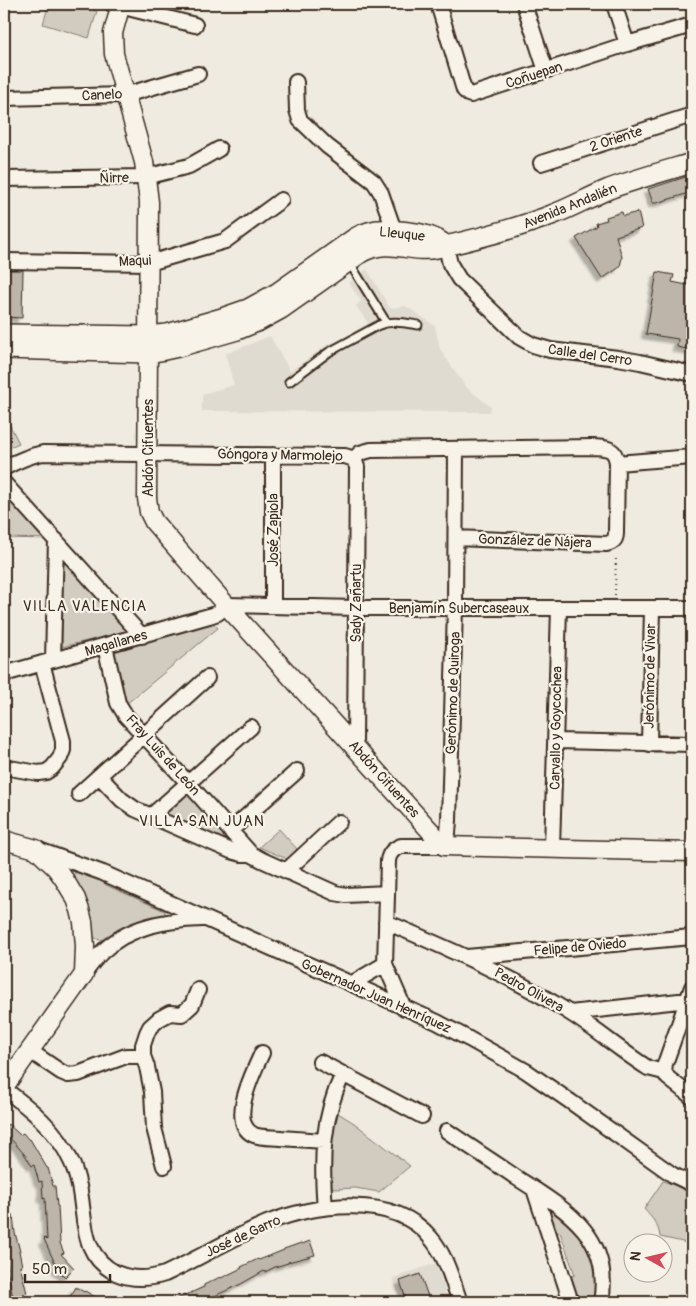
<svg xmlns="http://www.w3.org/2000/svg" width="696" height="1306" viewBox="0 0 696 1306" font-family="Pangolin,sans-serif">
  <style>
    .built { fill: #e0dbd0 }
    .green { fill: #d1cbc0; stroke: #867a6f }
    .building { fill: #bdb5aa; stroke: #3b2a1e; filter: url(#shadow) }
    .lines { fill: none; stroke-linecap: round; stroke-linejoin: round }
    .service-casing { stroke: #3b2a1e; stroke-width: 11 }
    .minor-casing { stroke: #3b2a1e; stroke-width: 18 }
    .tertiary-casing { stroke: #3b2a1e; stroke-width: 21 }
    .secondary-casing { stroke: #3b2a1e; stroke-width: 22 }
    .path { stroke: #3b2a1e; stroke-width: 2; stroke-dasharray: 1 4; stroke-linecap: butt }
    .service { stroke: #f7f3e8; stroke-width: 7 }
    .minor { stroke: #f7f3e8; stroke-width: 14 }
    .tertiary { stroke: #f7f3e8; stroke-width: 18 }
    .secondary { stroke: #f7f3e8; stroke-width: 19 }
    .labels { text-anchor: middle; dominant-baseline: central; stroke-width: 4.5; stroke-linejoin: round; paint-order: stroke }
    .street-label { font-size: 14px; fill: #3b2a1e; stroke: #f7f3e8 }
    .neighbourhood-label { font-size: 15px; letter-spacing: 1px; fill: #3b2a1e; stroke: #f7f3e8 }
  </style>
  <defs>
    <filter id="shadow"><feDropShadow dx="-4.5" dy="4.5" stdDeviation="1" flood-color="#0004"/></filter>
  </defs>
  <rect width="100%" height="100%" fill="#efebe0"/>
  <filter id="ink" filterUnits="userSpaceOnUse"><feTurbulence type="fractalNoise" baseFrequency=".02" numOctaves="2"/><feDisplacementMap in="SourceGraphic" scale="10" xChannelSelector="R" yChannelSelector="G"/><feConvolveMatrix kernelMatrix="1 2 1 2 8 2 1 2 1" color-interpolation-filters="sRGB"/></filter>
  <g filter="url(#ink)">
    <path class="built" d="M 367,269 L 390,308 L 406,306 L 435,326 L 440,349 L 465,386 L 491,407 L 490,412 L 202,411 L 202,394 L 234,385 L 225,354 L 270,336 L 290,371 L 327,345 L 341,339 L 368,323 L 356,306 L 361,301 L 349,283 Z
      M 436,1263 L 449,1302 L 401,1302 L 393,1278 Z"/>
    <path class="green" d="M 49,4 L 73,4 L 97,11 L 89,38 L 43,24 Z
      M 4,414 L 19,443 L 4,450 Z
      M 4,489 L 51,539 L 4,538 Z
      M 61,550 L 128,631 L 62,647 Z
      M 211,621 L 218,628 L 125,705 L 112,656 L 117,648 Z
      M 186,791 L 233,843 L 231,845 L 160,816 Z
      M 279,829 L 297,849 L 287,859 L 259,847 Z
      M 76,870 L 97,877 L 106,885 L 165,911 L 165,914 C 155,919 140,920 129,925 C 122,929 108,939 102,940 C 98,940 94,938 92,934 C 89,927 90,918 89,911 C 86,898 79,887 73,876 Z
      M 338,1113 L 354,1123 L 410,1166 L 379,1192 L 355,1188 L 335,1189 L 332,1187 L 331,1181 L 330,1129 Z
      M 663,1181 L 692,1191 L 692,1244 L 660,1237 C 659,1225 652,1218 644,1209 Z
      M 546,1205 C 583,1231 599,1256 595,1302 L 576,1302 L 567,1278 L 575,1275 L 560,1232 L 552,1235 Z"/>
    <path class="building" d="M 692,175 L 692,192 L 657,203 L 653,203 L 648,189 Z
      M 622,212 L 623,216 L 638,212 L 642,228 L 616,236 L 622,257 L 620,267 L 602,279 L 576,238 L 597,226 L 596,223 L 607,220 L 606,217 Z
      M 4,270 L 23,270 L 22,318 L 4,317 Z
      M 657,272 L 674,275 L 672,282 L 692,286 L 692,350 L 677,347 L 678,339 L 646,334 Z
      M 8,1124 L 20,1135 L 23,1133 L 29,1140 L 30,1139 L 47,1168 L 48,1168 L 53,1186 L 55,1186 L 57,1206 L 58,1206 L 60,1243 L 64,1253 L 61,1254 L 74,1268 L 65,1277 L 58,1270 L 44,1239 L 45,1238 L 47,1240 L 45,1198 L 43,1199 L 42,1181 L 39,1182 L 34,1165 L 32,1166 L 25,1155 L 10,1138 L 4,1145 L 4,1129 Z
      M 13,1215 L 15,1233 L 20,1251 L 19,1251 L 22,1266 L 20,1266 L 27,1293 L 23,1294 L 24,1302 L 14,1302 L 7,1269 L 8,1269 L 4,1245 L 4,1216 Z
      M 310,1241 L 315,1255 L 288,1262 L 288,1263 L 275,1267 L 265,1272 L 264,1271 L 241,1284 L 210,1298 L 210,1299 L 204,1302 L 170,1302 L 204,1287 L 204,1285 L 220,1277 L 221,1278 L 242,1268 L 241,1267 L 258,1259 L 259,1260 L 284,1250 L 284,1249 L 301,1243 L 302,1244 Z
      M 420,1274 L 430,1302 L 407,1302 L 400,1281 Z
      M 76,1287 L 84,1292 L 85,1291 L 104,1302 L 74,1302 L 69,1299 Z"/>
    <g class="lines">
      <defs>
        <path id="service" d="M 349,262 L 386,322
          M 289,382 L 329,352 L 379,325 C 392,320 405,323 418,325"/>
        <path id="minor" d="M 112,4 L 195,25
          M 438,4 L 464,90 L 468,94 L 471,95 L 627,44 L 692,25
          M 524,4 L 546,71
          M 614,4 L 627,44
          M 296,82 L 297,110 L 300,120 L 327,146 L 374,182 L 381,193 L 394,230
          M 4,98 L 125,95 L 198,74
          M 541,163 L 692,115
          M 4,179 L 146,177 L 189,166 L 219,149
          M 446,246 L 450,264 L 459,279 L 519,337 L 533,345 L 550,350 L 618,358 L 640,362 L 692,374
          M 4,261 L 149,263 L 225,241 L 281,200
          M 273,455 L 273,606
          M 354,459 L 360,453 L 371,450 L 593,447 C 606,448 615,447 617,463 L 616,533 C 616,540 612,543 606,544 L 456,538
          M 354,459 L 357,467 L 355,747
          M 617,463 L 692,457
          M 4,468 C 17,461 28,456 43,453 L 345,456 L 354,459
          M 4,483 L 142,636
          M 105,646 L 118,703 L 126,716 L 188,783 L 251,854 L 262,860 L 335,893 L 346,895 L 387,893
          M 53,660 L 56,540
          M 4,674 L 209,616 L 218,613 L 226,605 L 356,608 L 692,608
          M 555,741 L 692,744
          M 649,744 L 652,608
          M 4,767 L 38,773 L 46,772 L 52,768 L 60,758 L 63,750 L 63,741 L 42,663
          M 99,776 L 122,800 L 135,809 L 231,851 L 242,854 L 251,854
          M 79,794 L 207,678
          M 151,816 L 251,727
          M 230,831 L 297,771
          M 552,848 L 559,608
          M 39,850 L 103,873 L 437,1022 L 469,1039 L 526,1071 L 571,1102 L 673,1175 L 692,1184
          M 286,871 L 339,822
          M 386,922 C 449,949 512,976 570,1013 C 597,1030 621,1051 648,1068 L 664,1072
          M 467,957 L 692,937
          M 84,974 C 89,967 95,959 101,953 C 128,926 166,920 202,919
          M 351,984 L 385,964
          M 404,1008 L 385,964 L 388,861 C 389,853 393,849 401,846 L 444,846 L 448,833 L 449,820 L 455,608 L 456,449
          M 570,1013 L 688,1000
          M 30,1051 L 61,1072 L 68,1075 L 78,1074 L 126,1056 L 143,1056
          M 262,1053 C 254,1071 227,1123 254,1135 C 262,1138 273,1137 281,1138 C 296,1139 310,1140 324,1141
          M 320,1062 L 422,1116
          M 664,1072 L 665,1064 L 692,987
          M 664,1072 L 668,1078 L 692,1097
          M 4,1089 C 30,1108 57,1130 71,1161 C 75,1169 77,1177 79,1186 C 86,1219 80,1255 116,1273 C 132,1280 149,1279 165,1274 C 199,1258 232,1238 267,1223 C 314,1204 394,1193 430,1237 C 446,1255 452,1280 460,1302
          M 447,1131 C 470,1147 494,1162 517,1178 C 565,1209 613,1236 601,1302
          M 164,1166 L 154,1128 L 152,1092 L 147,1067 L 143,1056 L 143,1045 L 147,1033 L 150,1027 L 159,1019 L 170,1013 L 182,1014 L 192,1005 L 198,990
          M 534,1189 L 571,1302
          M 325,1208 C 321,1161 322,1117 343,1074"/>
        <path id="tertiary" d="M 121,4 L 113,33 L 114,54 L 144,162 L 149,202 L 147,498 L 149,512 L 154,522 L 226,605 L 444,846 L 692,852
          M 4,840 L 36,849 L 56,868 L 64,879 L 76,899 L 80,910 L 83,922 L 85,946 L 84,974 L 4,1087"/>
        <path id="secondary" d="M 4,334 L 148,336 L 167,334 L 225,317 L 248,309 L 277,293 L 355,238 C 365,232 375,229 387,230 C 406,232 432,232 446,246
          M 4,349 L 148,353 L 160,351 L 178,347 L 237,330 L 259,321 L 281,309 L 362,252 C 390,237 411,254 437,248 C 476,239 516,229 554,214 C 572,207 590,197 609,189 C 636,179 665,171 692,163"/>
      </defs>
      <use href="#service" class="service-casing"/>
      <use href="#minor" class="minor-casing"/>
      <use href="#tertiary" class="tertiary-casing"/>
      <use href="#secondary" class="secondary-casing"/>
      <path class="path" d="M 615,595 L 616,555"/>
      <use href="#service" class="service"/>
      <use href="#minor" class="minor"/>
      <use href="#tertiary" class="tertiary"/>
      <use href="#secondary" class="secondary"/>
    </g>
  </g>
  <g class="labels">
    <g class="street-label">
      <text transform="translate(534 75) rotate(-18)">Coñuepan</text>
      <text transform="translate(102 95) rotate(-3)">Canelo</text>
      <text transform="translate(616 139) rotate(-18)">2 Oriente</text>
      <text transform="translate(114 178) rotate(-1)">Ñirre</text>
      <text transform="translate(570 206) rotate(-22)">Avenida Andalién</text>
      <text transform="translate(402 234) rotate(6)">Lleuque</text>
      <text transform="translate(135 261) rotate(-3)">Maqui</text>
      <text transform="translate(590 355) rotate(8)">Calle del Cerro</text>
      <text transform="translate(148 448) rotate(-90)">Abdón Cifuentes</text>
      <text transform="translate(280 455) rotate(1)">Góngora y Marmolejo</text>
      <text transform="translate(273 530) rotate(-90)">José Zapiola</text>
      <text transform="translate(535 541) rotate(2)">González de Nájera</text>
      <text transform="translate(356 603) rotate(-90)">Sady Zañartu</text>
      <text x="459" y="608">Benjamín Subercaseaux</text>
      <text transform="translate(116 643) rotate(-16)">Magallanes</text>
      <text transform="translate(650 676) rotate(-89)">Jerónimo de Vivar</text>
      <text transform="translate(453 693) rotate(-88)">Gerónimo de Quiroga</text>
      <text transform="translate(556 728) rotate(-89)">Carvallo y Goycochea</text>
      <text transform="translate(163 755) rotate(48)">Fray Luis de León</text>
      <text transform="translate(384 779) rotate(48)">Abdón Cifuentes</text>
      <text transform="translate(580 947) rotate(-5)">Felipe de Oviedo</text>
      <text transform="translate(529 990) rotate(29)">Pedro Olivera</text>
      <text transform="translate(376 996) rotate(24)">Gobernador Juan Henríquez</text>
      <text transform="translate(243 1236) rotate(-25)">José de Garro</text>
    </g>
    <g class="neighbourhood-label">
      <text x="85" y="606">VILLA VALENCIA</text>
      <text x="202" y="821">VILLA SAN JUAN</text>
    </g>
  </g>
  <rect width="696" height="1306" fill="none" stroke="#f7f3e8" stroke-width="20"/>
  <rect x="10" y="10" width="676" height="1286" fill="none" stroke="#3b2a1e" stroke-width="2" filter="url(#ink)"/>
  <g transform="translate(648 1258) rotate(278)"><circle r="24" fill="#f7f3e8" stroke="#aca397"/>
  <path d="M0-4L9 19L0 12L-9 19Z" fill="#d1495b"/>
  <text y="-8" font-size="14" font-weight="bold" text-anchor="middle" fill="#3b2a1e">N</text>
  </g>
  <path d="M25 1274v8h85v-8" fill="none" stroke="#3b2a1e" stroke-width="2.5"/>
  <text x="32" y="1274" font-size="15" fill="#3b2a1e" stroke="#f7f3e8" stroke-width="4" paint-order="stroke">50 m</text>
</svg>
